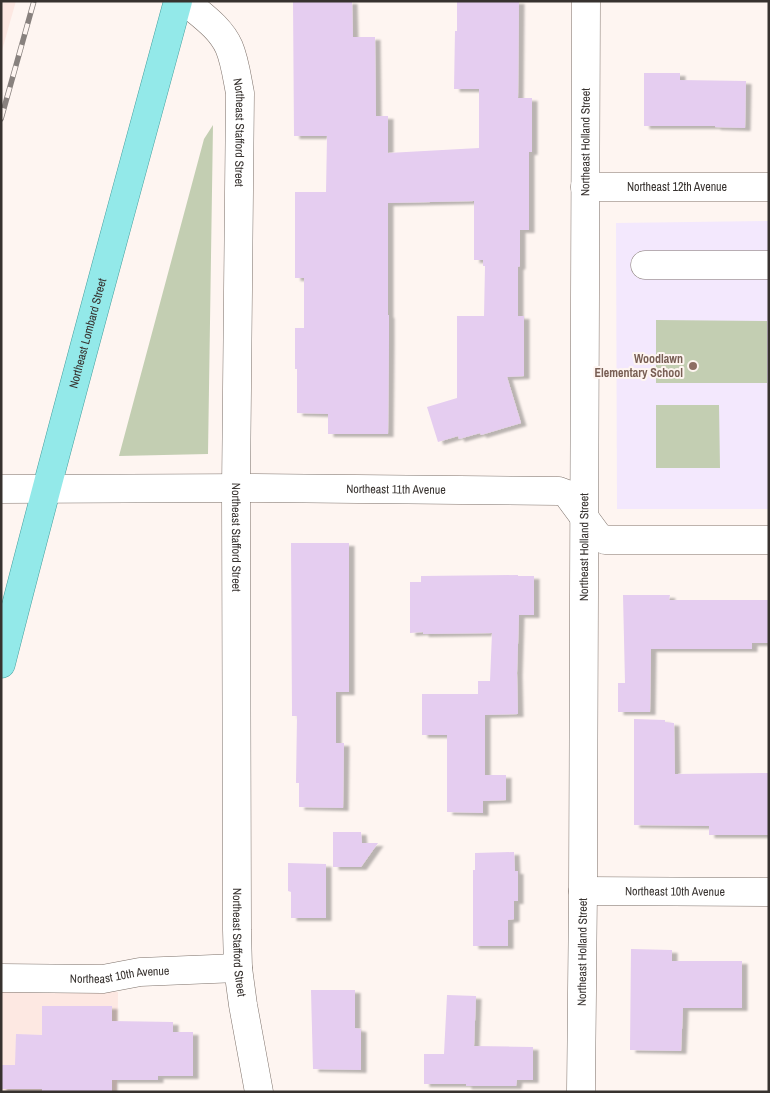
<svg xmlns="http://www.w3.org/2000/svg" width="770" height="1093" viewBox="0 0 770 1093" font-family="'Archivo Narrow',sans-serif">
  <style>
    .industrial { fill: #fde8e2 }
    .education { fill: #f3e8fd }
    .green { fill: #c3ceb2 }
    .building { fill: #e5cdf0; filter: url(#shadow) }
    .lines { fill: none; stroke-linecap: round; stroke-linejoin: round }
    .minor-casing { stroke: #7e726b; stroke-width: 29 }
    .major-casing { stroke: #449f9e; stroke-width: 29 }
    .minor { stroke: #fff; stroke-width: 28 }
    .major { stroke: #93e9e9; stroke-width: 28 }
    .rail-casing { stroke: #88817e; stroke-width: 5.5 }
    .rail { stroke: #fef5f1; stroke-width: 4; stroke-dasharray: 11; stroke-linecap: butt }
    .education-dot { fill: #8d6e63; stroke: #fef5f1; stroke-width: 2 }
    .labels { text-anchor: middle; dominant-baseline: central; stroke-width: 4; stroke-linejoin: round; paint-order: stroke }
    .street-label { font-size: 12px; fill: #37322f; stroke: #fef5f1 }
    .education-label { font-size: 12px; font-weight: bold; fill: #785e54; stroke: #fef5f1; text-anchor: end }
  </style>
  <defs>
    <filter id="shadow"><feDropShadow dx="5.5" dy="3" stdDeviation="1" flood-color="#0004"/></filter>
  </defs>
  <rect width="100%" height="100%" fill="#fef5f1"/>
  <path class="industrial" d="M 1,1 L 16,1 L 1,54 Z
    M 1,986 L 118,992 L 117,1092 L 1,1092 Z"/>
  <path class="education" d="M 769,221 L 769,509 L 617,509 L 616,223 Z"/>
  <path class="green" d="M 213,125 L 208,454 L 119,456 L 204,139 Z
    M 656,320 L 767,321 L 767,383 L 656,383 Z
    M 656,405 L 719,405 L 720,468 L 656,468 Z"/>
  <path class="building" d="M 293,1 L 352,1 L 353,37 L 375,37 L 376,116 L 388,116 L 388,153 L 479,148 L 479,89 L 454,89 L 455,31 L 457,31 L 457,1 L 519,1 L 518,98 L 532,98 L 532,152 L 529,152 L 529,230 L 520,230 L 520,266 L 518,267 L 518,316 L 524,316 L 524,376 L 507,377 L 521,423 L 481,435 L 480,433 L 459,439 L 458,436 L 438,442 L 427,407 L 457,398 L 457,316 L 484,316 L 485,266 L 483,266 L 483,260 L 474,260 L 474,201 L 388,203 L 388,315 L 389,315 L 389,340 L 388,434 L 328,434 L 328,414 L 297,413 L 297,369 L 295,369 L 295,328 L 304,328 L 304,278 L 295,278 L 295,192 L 326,192 L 327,136 L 294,136 Z
    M 644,73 L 680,73 L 680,80 L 746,81 L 745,128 L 715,127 L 715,126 L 644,126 Z
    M 291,543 L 349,543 L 349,692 L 336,692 L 336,743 L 344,743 L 343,808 L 299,807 L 299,783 L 296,783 L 297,716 L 292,716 Z
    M 518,575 L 518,576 L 534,576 L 534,615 L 519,615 L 517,673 L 518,714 L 485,715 L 485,775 L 506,775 L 506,800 L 483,801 L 483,813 L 447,812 L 447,735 L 422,735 L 422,694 L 478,694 L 478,681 L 490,681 L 492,633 L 423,634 L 423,632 L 410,633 L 410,582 L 421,582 L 421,576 Z
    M 623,595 L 670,595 L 669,600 L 769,600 L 769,643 L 752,643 L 752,649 L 651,649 L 650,712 L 618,712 L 618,683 L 625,683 Z
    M 634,719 L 665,720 L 665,722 L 674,723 L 675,774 L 769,773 L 769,835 L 709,835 L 709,826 L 634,825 Z
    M 333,832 L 361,832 L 362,843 L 378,843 L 361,867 L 333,867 Z
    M 514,852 L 515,871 L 518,871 L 518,901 L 514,901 L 514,919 L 508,920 L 508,946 L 473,946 L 473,870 L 475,870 L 475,853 Z
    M 288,863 L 326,864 L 326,918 L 291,918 L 291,892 L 288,891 Z
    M 631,949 L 672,950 L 672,961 L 742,961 L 742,1008 L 683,1008 L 681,1051 L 630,1050 Z
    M 311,990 L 355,990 L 355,1028 L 361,1029 L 361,1070 L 313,1069 Z
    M 447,995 L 476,996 L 474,1046 L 533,1047 L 533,1080 L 517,1080 L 516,1086 L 466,1086 L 466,1084 L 424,1084 L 424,1054 L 444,1054 Z
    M 42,1006 L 112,1006 L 112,1021 L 173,1022 L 173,1032 L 193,1032 L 193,1076 L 158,1076 L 158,1080 L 112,1080 L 112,1092 L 42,1092 L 42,1089 L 1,1089 L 1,1065 L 15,1065 L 16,1034 L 42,1035 Z"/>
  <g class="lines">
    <defs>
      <g id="minor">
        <path id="s1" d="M 185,1 C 201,15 220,27 229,47 C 235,61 237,78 240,93 L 236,488 L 237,930 L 238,968 L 243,1005 L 259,1092"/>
        <path id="s2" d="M 585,187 L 769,187"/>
        <path d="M 645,265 L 769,265"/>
        <path id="s3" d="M 1,489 L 255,488 L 559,491 L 567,494 L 598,536 L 605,540 L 769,540"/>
        <path id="s4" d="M 583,891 L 769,892"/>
        <path id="s5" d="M 1,978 L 103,979 L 140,972 L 238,968"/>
        <path id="s6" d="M 581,1092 L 583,891 L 586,1"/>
      </g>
      <g id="major">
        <path id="s7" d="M 1,664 C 57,443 118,222 178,1"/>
      </g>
    </defs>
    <use href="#minor" class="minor-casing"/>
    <use href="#major" class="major-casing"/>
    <use href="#minor" class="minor"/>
    <use href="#major" class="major"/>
    <defs>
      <path id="rail" d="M 1,119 L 34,1"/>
    </defs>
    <use href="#rail" class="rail-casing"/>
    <use href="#rail" class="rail"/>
  </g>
  <circle class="education-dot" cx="693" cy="366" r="5"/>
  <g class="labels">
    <g class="street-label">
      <text stroke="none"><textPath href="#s1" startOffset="151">Northeast Stafford Street</textPath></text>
      <text stroke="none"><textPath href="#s6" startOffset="950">Northeast Holland Street</textPath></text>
      <text stroke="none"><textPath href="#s2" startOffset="92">Northeast 12th Avenue</textPath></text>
      <text stroke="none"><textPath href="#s7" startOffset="342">Northeast Lombard Street</textPath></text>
      <text stroke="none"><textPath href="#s3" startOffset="395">Northeast 11th Avenue</textPath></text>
      <text stroke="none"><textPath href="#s1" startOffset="556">Northeast Stafford Street</textPath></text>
      <text stroke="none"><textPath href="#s6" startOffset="545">Northeast Holland Street</textPath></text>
      <text stroke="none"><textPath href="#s4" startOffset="92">Northeast 10th Avenue</textPath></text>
      <text stroke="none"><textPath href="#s1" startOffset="961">Northeast Stafford Street</textPath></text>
      <text stroke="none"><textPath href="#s6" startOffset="140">Northeast Holland Street</textPath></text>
      <text stroke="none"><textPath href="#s5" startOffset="119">Northeast 10th Avenue</textPath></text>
    </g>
    <g class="education-label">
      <text x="683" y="359">Woodlawn<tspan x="683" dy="14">Elementary School</tspan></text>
    </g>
  </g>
  <rect width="770" height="1093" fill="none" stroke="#37322f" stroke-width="5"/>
</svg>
